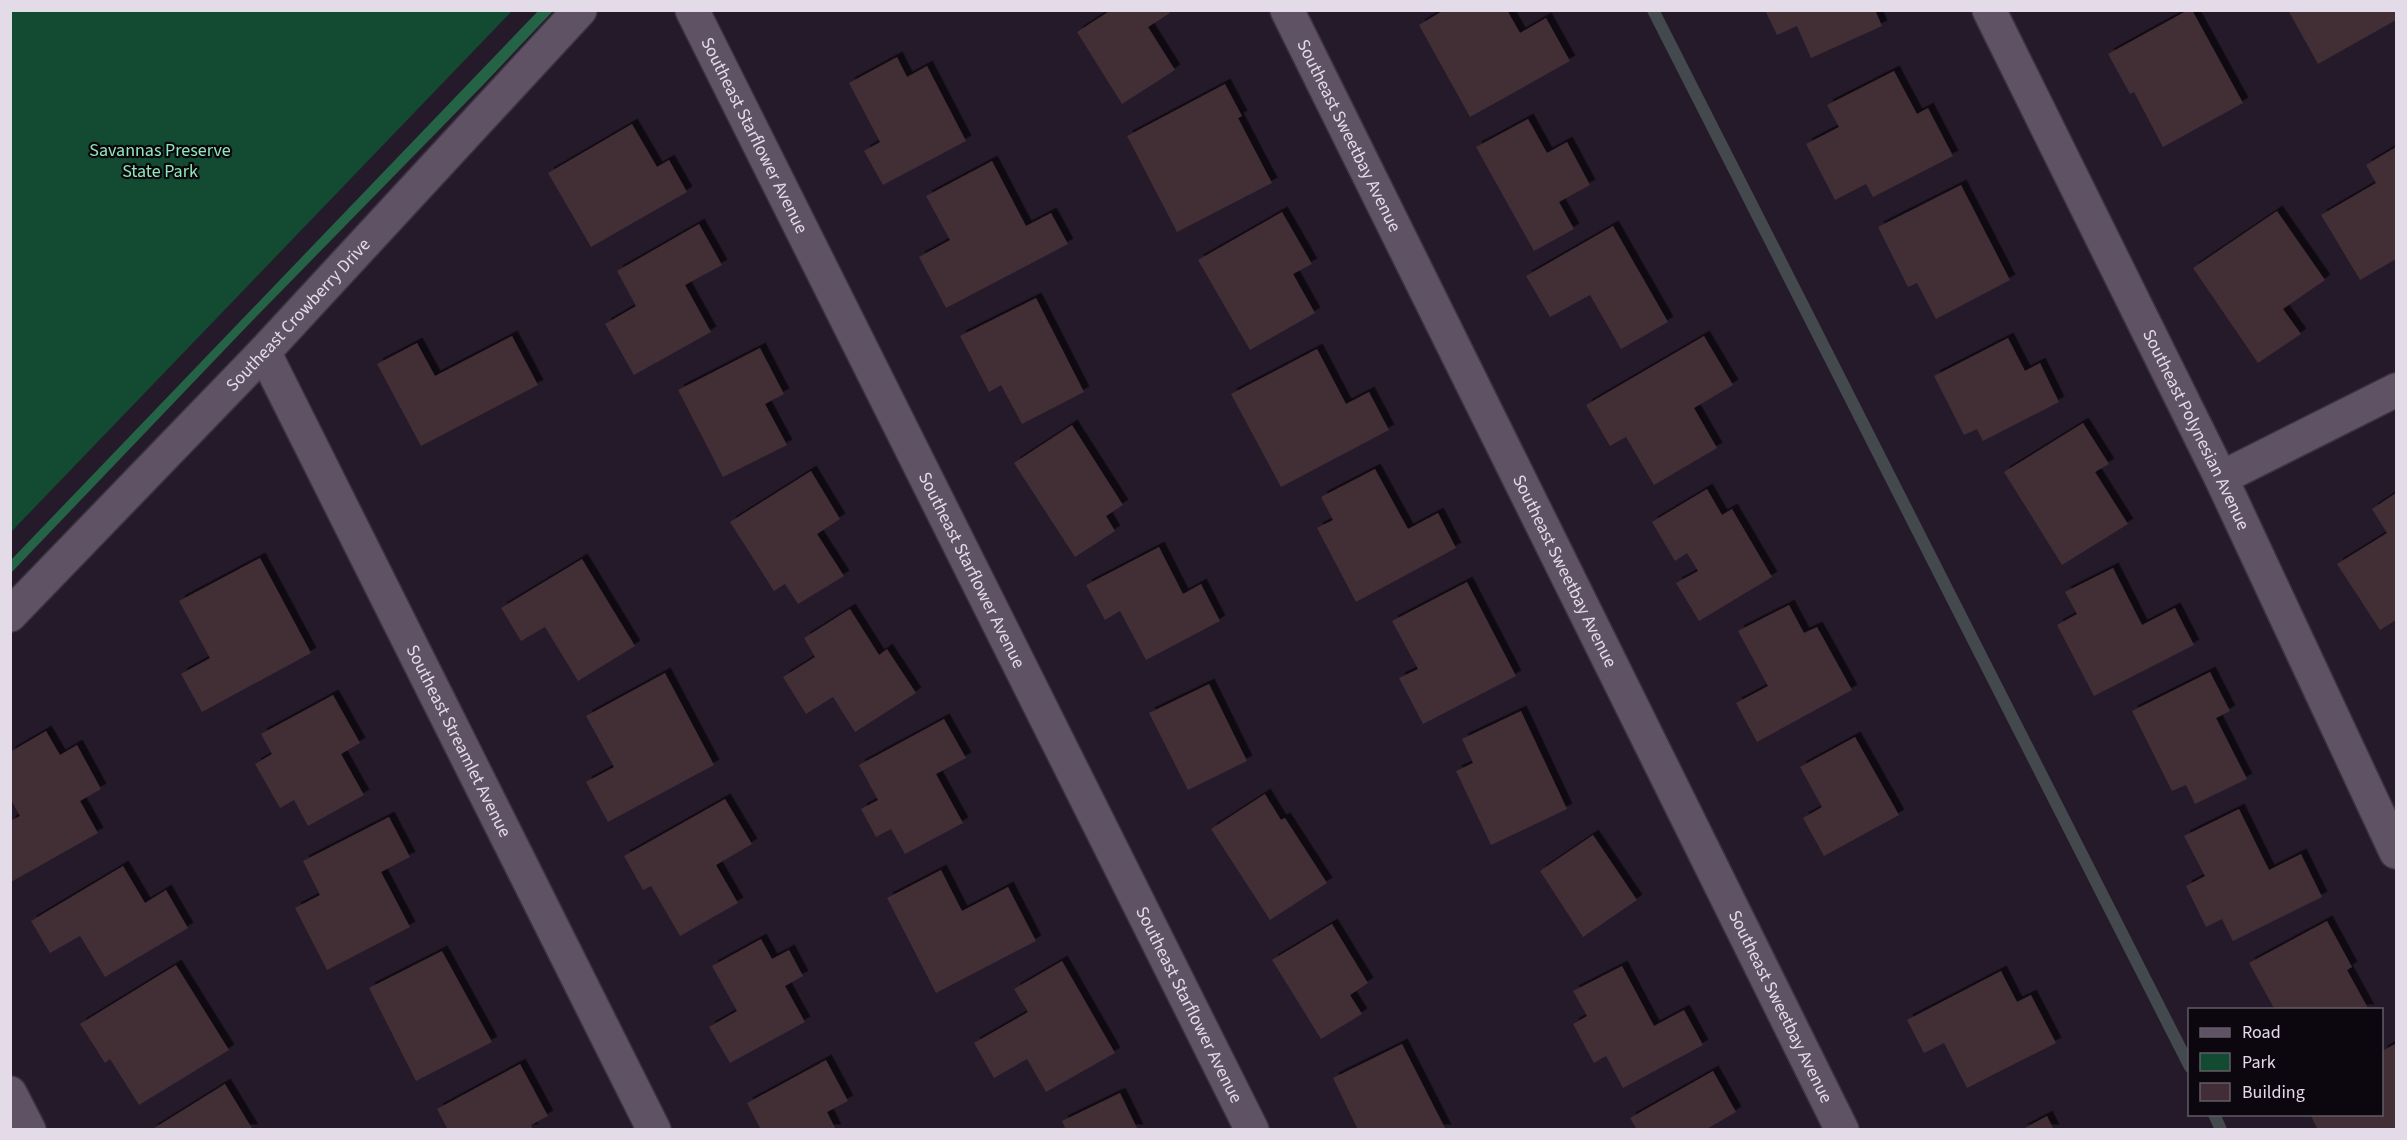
<svg xmlns="http://www.w3.org/2000/svg" width="2407" height="1140" viewBox="0 0 2407 1140" font-family="'Source Sans 3',sans-serif">
  <style>
    .green { fill: #124b31 }
    .forest { fill: #246345 }
    .lines { fill: none; stroke-linecap: round; stroke-linejoin: round }
    .stream { stroke: #44494e; stroke-width: 12 }
    .building { fill: #422d36; filter: url(#shadow) }
    .minor-casing { stroke: #3d3442; stroke-width: 36 }
    .minor { stroke: #5f5265; stroke-width: 33 }
    .labels { text-anchor: middle; dominant-baseline: central; stroke-width: 4.5; stroke-linejoin: round; paint-order: stroke }
    .street-label { font-size: 18px; fill: #e3dbe7; stroke: #0c070e }
    .park-label { font-size: 18px; fill: #8fe9b9; stroke: #0c070e }
  </style>
  <defs>
    <filter id="shadow"><feDropShadow dx="5.5" dy="-5.5" stdDeviation="0" flood-color="#0009"/></filter>
  </defs>
  <rect width="100%" height="100%" fill="#251a2a"/>
  <path class="green" d="M 11,10 L 512,11 L 11,532 L 10,11 Z"/>
  <path class="forest" d="M 539,10 L 553,11 L 484,84 L 252,321 L 11,573 L 11,560 Z"/>
  <g class="lines">
    <path class="stream" d="M 1653,10 L 2190,1067
      M 2214,1114 L 2221,1130"/>
  </g>
  <path class="building" d="M 1111,10 L 1168,10 L 1170,13 L 1148,27 L 1175,70 L 1122,104 L 1077,32 Z
    M 1444,10 L 1507,10 L 1520,33 L 1546,18 L 1570,61 L 1470,117 L 1419,25 Z
    M 1765,10 L 1875,10 L 1882,26 L 1811,58 L 1797,26 L 1777,35 Z
    M 2188,10 L 2192,10 L 2243,103 L 2163,147 L 2134,92 L 2130,94 L 2108,54 Z
    M 2288,10 L 2396,10 L 2396,20 L 2318,64 Z
    M 897,57 L 907,77 L 927,66 L 966,141 L 883,185 L 864,151 L 880,142 L 849,83 Z
    M 1894,71 L 1917,114 L 1928,108 L 1953,156 L 1873,197 L 1866,184 L 1835,200 L 1806,144 L 1839,127 L 1827,105 Z
    M 1225,84 L 1242,116 L 1238,118 L 1272,183 L 1177,232 L 1127,136 Z
    M 1528,119 L 1547,153 L 1567,142 L 1590,185 L 1559,202 L 1574,229 L 1534,251 L 1476,147 Z
    M 632,124 L 657,167 L 669,160 L 687,192 L 591,247 L 548,173 Z
    M 2396,147 L 2396,259 L 2360,280 L 2321,215 L 2376,183 L 2366,165 Z
    M 992,161 L 1026,226 L 1051,213 L 1068,244 L 946,308 L 919,257 L 950,240 L 926,196 Z
    M 1961,185 L 2010,280 L 1936,319 L 1917,283 L 1908,287 L 1878,227 Z
    M 2277,211 L 2325,280 L 2283,309 L 2301,334 L 2258,363 L 2193,268 Z
    M 1282,212 L 1312,264 L 1293,274 L 1315,313 L 1250,350 L 1198,260 Z
    M 699,224 L 722,265 L 685,285 L 711,332 L 634,375 L 605,324 L 636,306 L 617,271 Z
    M 1613,226 L 1668,322 L 1621,349 L 1590,295 L 1550,317 L 1526,276 Z
    M 1036,298 L 1084,392 L 1022,424 L 1001,385 L 989,392 L 960,336 Z
    M 512,336 L 538,385 L 421,446 L 377,364 L 417,343 L 435,376 Z
    M 1704,336 L 1733,385 L 1694,408 L 1717,448 L 1654,485 L 1626,437 L 1610,446 L 1586,405 Z
    M 2008,338 L 2025,371 L 2040,363 L 2059,402 L 1983,441 L 1977,429 L 1964,435 L 1934,376 Z
    M 760,348 L 784,394 L 765,404 L 787,445 L 723,477 L 678,390 Z
    M 1317,349 L 1346,404 L 1369,392 L 1389,430 L 1281,487 L 1231,394 Z
    M 2083,423 L 2109,464 L 2095,472 L 2128,524 L 2062,565 L 2004,472 Z
    M 1072,425 L 1123,505 L 1106,516 L 1115,531 L 1075,557 L 1014,463 Z
    M 1375,469 L 1408,529 L 1438,513 L 1456,548 L 1356,602 L 1317,528 L 1333,520 L 1321,497 Z
    M 811,471 L 840,519 L 817,534 L 844,576 L 798,604 L 785,584 L 774,591 L 730,522 Z
    M 1707,489 L 1722,515 L 1732,509 L 1772,577 L 1699,621 L 1676,583 L 1698,571 L 1687,553 L 1675,561 L 1652,522 Z
    M 2396,493 L 2396,620 L 2380,630 L 2337,564 L 2387,533 L 2372,509 Z
    M 1159,547 L 1183,594 L 1201,584 L 1220,621 L 1146,660 L 1120,611 L 1105,620 L 1086,585 Z
    M 260,558 L 311,653 L 202,712 L 181,674 L 210,658 L 179,601 Z
    M 582,559 L 635,646 L 578,681 L 545,627 L 521,641 L 501,608 Z
    M 2113,568 L 2142,625 L 2175,608 L 2194,645 L 2094,696 L 2057,625 L 2077,614 L 2065,592 Z
    M 1467,582 L 1516,676 L 1423,724 L 1399,678 L 1418,669 L 1392,621 Z
    M 1789,605 L 1804,633 L 1817,627 L 1852,690 L 1757,742 L 1736,703 L 1768,686 L 1738,631 Z
    M 850,609 L 879,655 L 887,649 L 916,693 L 855,732 L 833,697 L 806,714 L 783,677 L 815,657 L 804,638 Z
    M 2210,672 L 2230,711 L 2216,718 L 2247,779 L 2195,804 L 2186,785 L 2172,791 L 2132,711 Z
    M 665,673 L 714,765 L 608,822 L 586,782 L 614,767 L 586,716 Z
    M 1209,684 L 1247,761 L 1188,790 L 1149,713 Z
    M 333,695 L 360,743 L 341,754 L 364,795 L 308,826 L 294,800 L 280,808 L 255,764 L 272,754 L 261,734 Z
    M 1521,711 L 1567,809 L 1491,845 L 1456,771 L 1473,763 L 1462,739 Z
    M 944,719 L 966,758 L 936,774 L 963,823 L 905,854 L 891,829 L 876,837 L 861,809 L 878,800 L 859,765 Z
    M 46,731 L 60,755 L 77,745 L 101,789 L 80,801 L 98,833 L 11,882 L 10,821 L 20,816 L 10,798 L 10,752 Z
    M 1855,737 L 1899,815 L 1824,856 L 1803,818 L 1822,807 L 1800,767 Z
    M 1265,794 L 1281,820 L 1285,818 L 1327,883 L 1270,920 L 1211,829 Z
    M 725,799 L 752,844 L 716,865 L 738,903 L 680,936 L 651,886 L 643,890 L 624,856 Z
    M 2239,809 L 2269,870 L 2301,854 L 2322,897 L 2233,941 L 2222,919 L 2206,927 L 2186,886 L 2205,876 L 2184,836 Z
    M 389,817 L 410,857 L 381,872 L 410,927 L 327,970 L 295,908 L 320,895 L 303,861 Z
    M 1593,835 L 1637,900 L 1583,937 L 1540,871 Z
    M 123,866 L 145,903 L 166,890 L 188,928 L 105,977 L 80,936 L 50,953 L 31,921 Z
    M 941,870 L 962,911 L 1008,887 L 1036,941 L 936,993 L 887,898 Z
    M 2327,921 L 2352,967 L 2347,970 L 2369,1010 L 2275,1010 L 2249,963 Z
    M 1332,924 L 1368,983 L 1350,995 L 1362,1014 L 1321,1039 L 1272,960 Z
    M 761,939 L 772,959 L 789,950 L 803,976 L 785,986 L 805,1022 L 730,1063 L 709,1027 L 737,1011 L 712,966 Z
    M 442,951 L 492,1042 L 416,1081 L 369,988 Z
    M 1062,961 L 1115,1053 L 1046,1092 L 1027,1059 L 994,1078 L 974,1043 L 1028,1012 L 1014,989 Z
    M 176,965 L 229,1050 L 139,1105 L 110,1059 L 105,1063 L 80,1024 Z
    M 1622,966 L 1654,1026 L 1684,1010 L 1703,1045 L 1623,1088 L 1606,1056 L 1594,1063 L 1573,1024 L 1587,1016 L 1573,991 Z
    M 2001,971 L 2017,1002 L 2031,995 L 2056,1043 L 1967,1088 L 1944,1043 L 1924,1053 L 1907,1020 Z
    M 1402,1044 L 1446,1130 L 1358,1130 L 1333,1078 Z
    M 2395,1044 L 2396,1130 L 2318,1130 L 2310,1114 L 2382,1114 L 2382,1051 Z
    M 826,1060 L 848,1101 L 827,1112 L 836,1130 L 761,1130 L 747,1103 Z
    M 520,1064 L 548,1116 L 531,1125 L 533,1130 L 448,1130 L 437,1109 Z
    M 1713,1071 L 1736,1112 L 1705,1130 L 1637,1130 L 1630,1118 Z
    M 225,1084 L 253,1130 L 151,1130 Z
    M 1120,1093 L 1138,1130 L 1066,1130 L 1062,1121 Z
    M 2047,1116 L 2054,1130 L 2021,1130 Z"/>
  <g class="lines">
    <defs>
      <g id="minor">
        <path id="s1" d="M 692,10 L 1252,1130"/>
        <path id="s2" d="M 1287,10 L 1842,1130"/>
        <path id="s3" d="M 1989,10 L 2221,478 L 2396,852"/>
        <path id="s4" d="M 264,352 L 654,1130"/>
        <path d="M 2221,478 L 2396,390"/>
        <path id="s5" d="M 10,615 L 264,352 L 580,10"/>
        <path d="M 10,1093 L 29,1130"/>
      </g>
    </defs>
    <use href="#minor" class="minor-casing"/>
    <use href="#minor" class="minor"/>
  </g>
  <g class="labels">
    <g class="street-label">
      <text stroke="none"><textPath href="#s1" startOffset="140">Southeast Starflower Avenue</textPath></text>
      <text stroke="none"><textPath href="#s2" startOffset="140">Southeast Sweetbay Avenue</textPath></text>
      <text stroke="none"><textPath href="#s5" startOffset="416">Southeast Crowberry Drive</textPath></text>
      <text stroke="none"><textPath href="#s3" startOffset="468">Southeast Polynesian Avenue</textPath></text>
      <text stroke="none"><textPath href="#s1" startOffset="626">Southeast Starflower Avenue</textPath></text>
      <text stroke="none"><textPath href="#s2" startOffset="626">Southeast Sweetbay Avenue</textPath></text>
      <text stroke="none"><textPath href="#s4" startOffset="435">Southeast Streamlet Avenue</textPath></text>
      <text stroke="none"><textPath href="#s1" startOffset="1112">Southeast Starflower Avenue</textPath></text>
      <text stroke="none"><textPath href="#s2" startOffset="1112">Southeast Sweetbay Avenue</textPath></text>
    </g>
    <g class="park-label">
      <text x="160" y="150">Savannas Preserve<tspan x="160" dy="21">State Park</tspan></text>
    </g>
  </g>
  <rect width="2407" height="1140" fill="none" stroke="#e3dbe7" stroke-width="24"/>
  <rect x="2188" y="1008" width="195" height="108" fill="#0c070e" stroke="#625c65" stroke-width="1.5"/>
  <rect x="2200" y="1028" width="30" height="9" fill="#5f5265" stroke="#625c65" stroke-width="1.5"/>
  <text x="2242" y="1038" font-size="18" fill="#e3dbe7">Road</text>
  <rect x="2200" y="1053" width="30" height="18" fill="#124b31" stroke="#625c65" stroke-width="1.5"/>
  <text x="2242" y="1068" font-size="18" fill="#e3dbe7">Park</text>
  <rect x="2200" y="1083" width="30" height="18" fill="#422d36" stroke="#625c65" stroke-width="1.5"/>
  <text x="2242" y="1098" font-size="18" fill="#e3dbe7">Building</text>
</svg>
